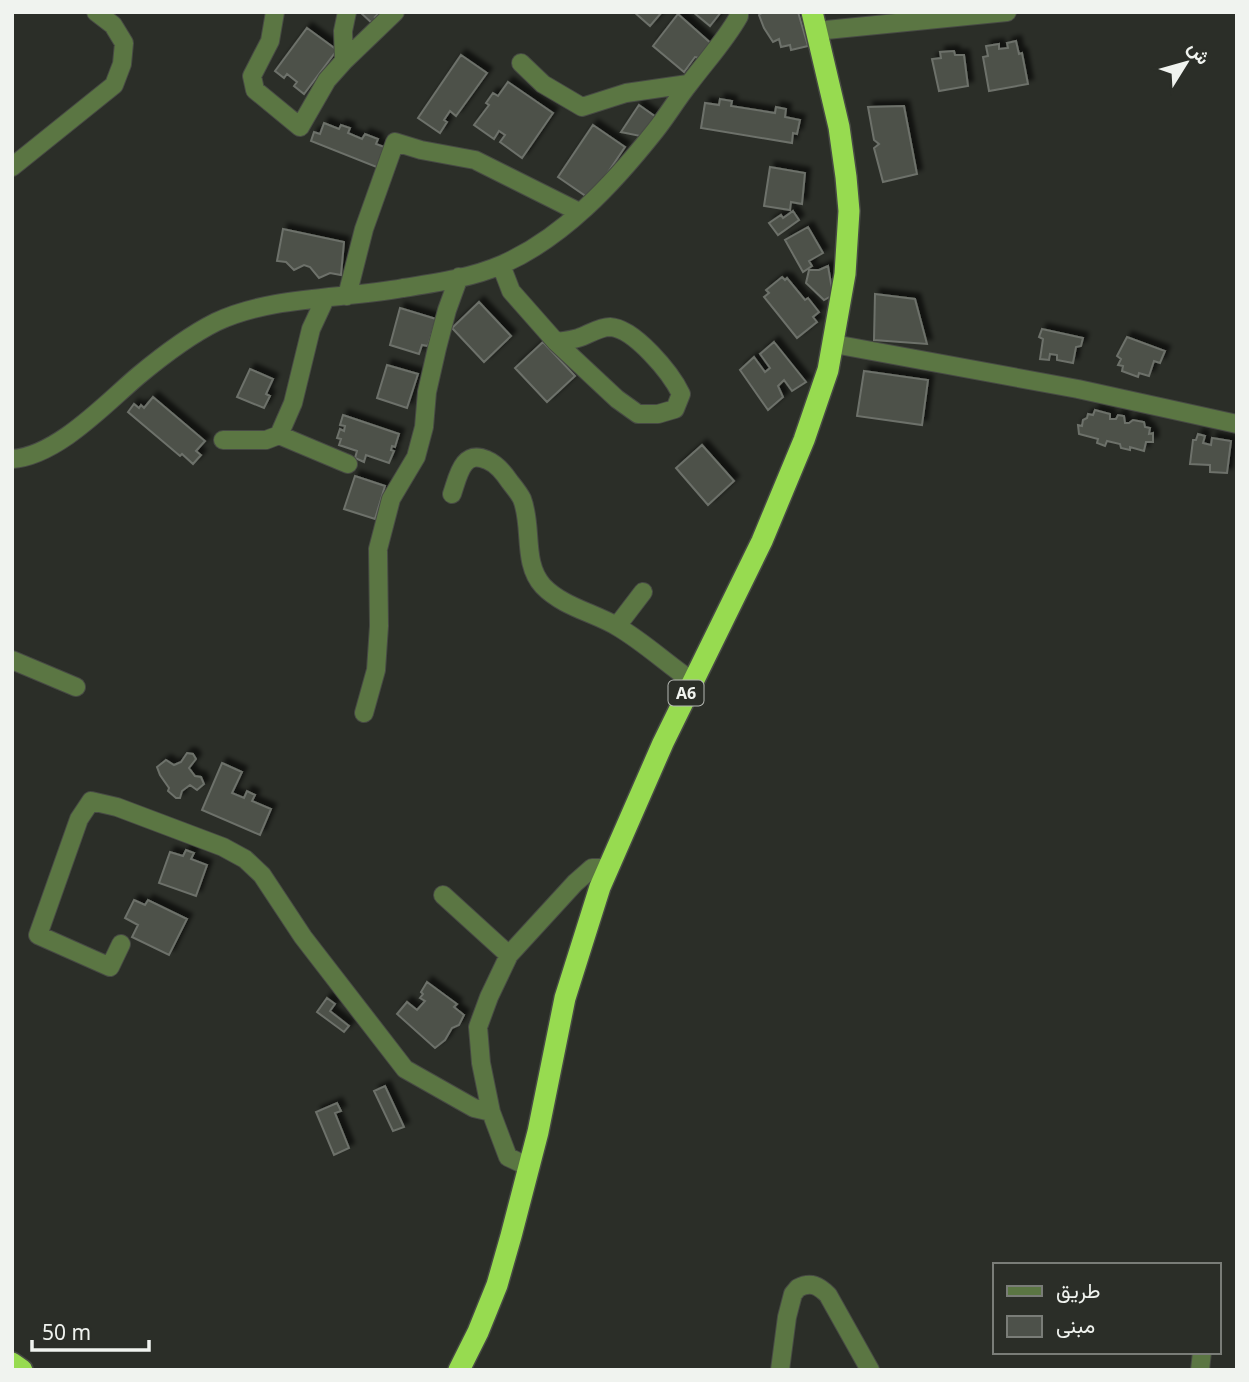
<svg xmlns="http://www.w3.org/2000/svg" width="1249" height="1382" viewBox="0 0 1249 1382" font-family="'Noto Sans',Vazirmatn,sans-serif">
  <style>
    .building { fill: #4d514a; stroke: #6d716a; stroke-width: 2; filter: url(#shadow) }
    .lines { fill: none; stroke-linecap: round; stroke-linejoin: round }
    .minor-casing { stroke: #474a44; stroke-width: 20 }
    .highway-casing { stroke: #474a44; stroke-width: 24 }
    .minor { stroke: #5b7643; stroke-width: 18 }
    .highway { stroke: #97db50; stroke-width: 21 }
    .labels { text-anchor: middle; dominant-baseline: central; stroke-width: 5; stroke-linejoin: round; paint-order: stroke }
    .shield { fill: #2b2e28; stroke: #b5b8b3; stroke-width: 2 }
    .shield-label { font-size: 16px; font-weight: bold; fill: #f0f3ef }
  </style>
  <defs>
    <filter id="shadow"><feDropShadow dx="5" dy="-5" stdDeviation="2" flood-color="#0009"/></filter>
  </defs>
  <rect width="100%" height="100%" fill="#2b2e28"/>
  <path class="building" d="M 360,12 L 380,12 L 375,17 L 379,19 L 374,25 Z
    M 634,12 L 662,12 L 650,26 Z
    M 693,12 L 721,12 L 710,26 Z
    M 763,12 L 798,12 L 808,46 L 791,50 L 790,45 L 781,47 L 779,39 L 773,42 L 764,28 L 759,15 Z
    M 678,14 L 714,46 L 700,58 L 695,57 L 684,72 L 653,46 Z
    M 307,28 L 337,50 L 304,94 L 294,86 L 297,82 L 287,74 L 284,78 L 275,71 Z
    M 1016,41 L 1019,54 L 1022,53 L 1028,84 L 989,91 L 983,57 L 988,56 L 986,46 L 999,44 L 999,49 L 1008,48 L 1007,43 Z
    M 954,51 L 955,55 L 964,55 L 968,86 L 939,91 L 932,59 L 941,58 L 940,52 Z
    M 461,55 L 487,73 L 456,116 L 450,111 L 444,120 L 447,122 L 440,133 L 418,118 Z
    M 508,82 L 553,113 L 522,158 L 500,142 L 505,135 L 499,131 L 494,139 L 474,125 L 489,105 L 486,103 L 493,93 L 498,96 Z
    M 720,99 L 732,101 L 731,106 L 775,113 L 776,107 L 786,109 L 785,117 L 800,120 L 797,134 L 793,133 L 792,143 L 701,128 L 705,103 L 719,105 Z
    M 639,105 L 656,117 L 640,136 L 621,132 Z
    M 904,106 L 917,174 L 883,182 L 874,148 L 879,144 L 874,140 L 868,107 Z
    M 324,123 L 339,129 L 341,125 L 350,128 L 348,133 L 362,139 L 365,134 L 378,139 L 376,144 L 387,148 L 379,168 L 311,141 L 314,132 L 320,134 Z
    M 593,125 L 625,147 L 590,199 L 558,177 Z
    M 770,167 L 805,173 L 802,204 L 791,202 L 790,210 L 764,206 Z
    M 793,211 L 799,220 L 778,235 L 769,223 L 781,215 L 783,218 Z
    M 808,227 L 823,253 L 809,261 L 812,266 L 803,272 L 785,240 Z
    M 283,229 L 344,242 L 341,275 L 330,273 L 319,278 L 310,267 L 304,265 L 294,270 L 286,262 L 277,261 Z
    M 828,266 L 833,295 L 824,300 L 806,283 L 809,270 L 819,270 Z
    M 782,277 L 785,280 L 787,278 L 805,300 L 808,298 L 819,312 L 813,317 L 817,322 L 797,338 L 764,297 L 769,293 L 766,290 Z
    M 875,294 L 915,299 L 927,344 L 874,340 Z
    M 479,302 L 511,336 L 484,362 L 452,328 Z
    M 400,308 L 436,319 L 428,346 L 422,345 L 419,354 L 390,345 Z
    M 1042,329 L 1083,338 L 1081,346 L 1076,347 L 1073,363 L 1057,360 L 1057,355 L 1050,354 L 1049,360 L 1040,359 L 1043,339 L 1039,337 Z
    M 1127,337 L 1165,351 L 1160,363 L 1154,361 L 1149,376 L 1139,373 L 1138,377 L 1122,371 L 1123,366 L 1118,365 L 1121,359 L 1117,356 Z
    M 543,342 L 575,376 L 547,402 L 515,368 Z
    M 774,342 L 806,382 L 792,391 L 784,380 L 778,386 L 783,397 L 768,410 L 740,370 L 754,357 L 765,372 L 770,368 L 760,354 Z
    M 387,365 L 418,374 L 407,408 L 377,398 Z
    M 250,369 L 273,379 L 266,394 L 270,396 L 264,408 L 237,397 Z
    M 864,371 L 928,380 L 922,425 L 857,416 Z
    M 153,397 L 205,441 L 196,451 L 201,455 L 193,464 L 182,454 L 180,456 L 128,412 L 134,404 L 139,408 L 141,405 L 144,408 Z
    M 1095,410 L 1110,414 L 1110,419 L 1116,419 L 1118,415 L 1124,416 L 1125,423 L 1129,423 L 1133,420 L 1144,422 L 1145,427 L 1150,428 L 1149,434 L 1153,433 L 1153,442 L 1146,442 L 1144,451 L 1130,447 L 1130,450 L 1121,448 L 1120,444 L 1107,441 L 1105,446 L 1097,443 L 1098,439 L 1079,434 L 1078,425 L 1082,426 L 1083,420 L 1087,418 L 1088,414 L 1093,415 Z
    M 343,415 L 399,434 L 395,447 L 392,446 L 391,450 L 394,451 L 389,463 L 366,455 L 364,462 L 355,458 L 357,451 L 339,445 L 341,439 L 337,438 L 340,429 L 344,431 L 345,426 L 340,425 Z
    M 1198,434 L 1205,436 L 1203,443 L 1211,445 L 1212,438 L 1231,441 L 1227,473 L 1210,472 L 1210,465 L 1190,464 L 1193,440 L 1196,440 Z
    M 702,445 L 734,481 L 708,505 L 676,468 Z
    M 355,476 L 385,486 L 375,519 L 344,509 Z
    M 187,753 L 193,754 L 196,759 L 189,768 L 195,776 L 201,777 L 204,784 L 197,790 L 190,785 L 182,791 L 180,798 L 176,798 L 168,791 L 169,788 L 160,775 L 157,767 L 166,760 L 174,765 L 181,762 Z
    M 222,763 L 242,772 L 232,793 L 244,798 L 247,791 L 255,795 L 252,801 L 271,809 L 260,835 L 202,810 Z
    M 186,850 L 194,853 L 191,859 L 207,865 L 196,896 L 159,883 L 170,852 L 183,856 Z
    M 134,900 L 145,905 L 148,900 L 187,919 L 169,955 L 132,937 L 138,925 L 125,918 Z
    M 427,982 L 457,1004 L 454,1007 L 464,1015 L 459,1025 L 452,1028 L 445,1040 L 435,1048 L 397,1014 L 407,1002 L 417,1010 L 425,1001 L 420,998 L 423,994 L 421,992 Z
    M 327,998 L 335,1004 L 330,1011 L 349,1026 L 344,1032 L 317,1012 Z
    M 385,1086 L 404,1127 L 393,1131 L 374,1091 Z
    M 337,1103 L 341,1111 L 335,1113 L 349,1148 L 334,1155 L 316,1112 Z"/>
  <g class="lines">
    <defs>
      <path id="minor" d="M 275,12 L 270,41 L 252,76 L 255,90 L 300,127 L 327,80 L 344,61
        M 347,12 L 343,31 L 344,61 L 395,12
        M 816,31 L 1007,12
        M 521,63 L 543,84 L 582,107 L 626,93 L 688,84
        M 12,167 L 114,85 L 122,64 L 124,43 L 113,25 L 96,12
        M 501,265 L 511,291 L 556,342 L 617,399 L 638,414 L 658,414 L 675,409 L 681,394 C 671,373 634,328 610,327 C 599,327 588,335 578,338 C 571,340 563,341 556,342
        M 347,296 L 364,229 L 395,142 L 421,150 L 475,160 L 579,212
        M 834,344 L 1078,389 L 1237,424
        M 279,435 L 348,464
        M 223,440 L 266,440 L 279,435 L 293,403 L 311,329 L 325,299
        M 12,459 C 57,456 105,404 138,376 C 162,356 188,336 216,322 C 270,296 344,299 403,288 C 435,283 471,278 501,265 C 563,238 613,184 655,131 C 667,116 677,99 689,84 C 706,61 725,41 739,16 L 739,12
        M 452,494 C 458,477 462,449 487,460 C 497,464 504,473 510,482 C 514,487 519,493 522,499 C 533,527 522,563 543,586 C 563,607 595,613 618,627 C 645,643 667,664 692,681
        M 617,626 L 643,592
        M 12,660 L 76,687
        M 364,713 L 376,670 L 379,626 L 378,549 L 391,499 L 416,457 L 424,427 L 427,392 L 437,348 L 447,310 L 459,277
        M 443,895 L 509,955
        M 121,944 L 110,967 L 38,935 L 79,819 L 91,801 L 117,807 L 223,847 L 245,859 L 262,875 L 303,937 L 405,1069 L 474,1108 L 491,1112 L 508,1157 L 529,1167
        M 491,1112 L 481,1063 L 478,1027 L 489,997 L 509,955 L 575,883 L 592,868 L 607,868
        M 780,1370 L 787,1317 L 793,1294 L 798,1288 C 811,1281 819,1286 828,1295 L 870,1370
        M 1200,1370 L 1202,1352"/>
      <path id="highway" d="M 12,1363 L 22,1370
        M 459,1370 L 478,1332 L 497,1285 L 511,1236 L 538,1132 L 565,998 L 600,887 L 663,743 L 762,541 L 804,440 L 828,370 L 845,274 L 849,211 L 846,177 L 839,127 L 812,12"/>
    </defs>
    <use href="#minor" class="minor-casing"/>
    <use href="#highway" class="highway-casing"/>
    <use href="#minor" class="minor"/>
    <use href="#highway" class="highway"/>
  </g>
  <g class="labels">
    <rect class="shield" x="668.5" y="680.5" width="35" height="25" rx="5"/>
    <g class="shield-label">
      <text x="686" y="693">A6</text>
    </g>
  </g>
  <rect width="1249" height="1382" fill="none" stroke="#f0f3ef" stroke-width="28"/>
  <rect x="993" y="1263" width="228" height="91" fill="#2b2e28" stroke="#7a7d78" stroke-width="2"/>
  <rect x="1007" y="1286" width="35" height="10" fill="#5b7643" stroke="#7a7d78" stroke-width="2"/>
  <text x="1056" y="1298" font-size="21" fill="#f0f3ef">طريق</text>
  <rect x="1007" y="1316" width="35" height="21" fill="#4d514a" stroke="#7a7d78" stroke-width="2"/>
  <text x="1056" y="1333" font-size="21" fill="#f0f3ef">مبنى</text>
  <g transform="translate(1186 63) rotate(53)" stroke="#2b2e28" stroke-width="5" paint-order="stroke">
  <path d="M0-5L12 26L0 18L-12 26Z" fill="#f0f3ef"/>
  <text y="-10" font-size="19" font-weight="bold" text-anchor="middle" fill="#f0f3ef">ش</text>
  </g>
  <path d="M32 1340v10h117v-10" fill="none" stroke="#f0f3ef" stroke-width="3.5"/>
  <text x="42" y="1340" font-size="21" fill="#f0f3ef" stroke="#2b2e28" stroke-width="5" paint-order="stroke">50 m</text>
</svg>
